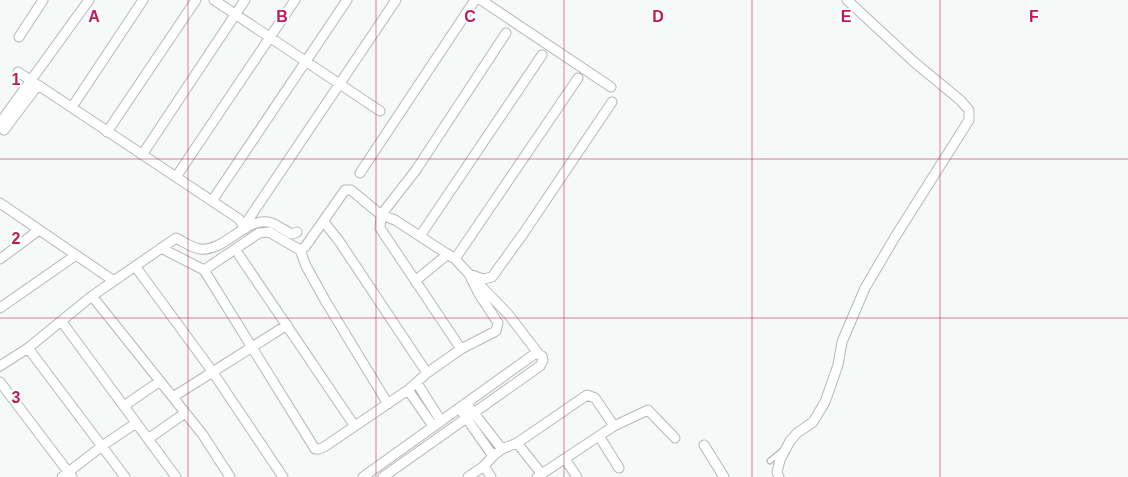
<svg xmlns="http://www.w3.org/2000/svg" width="1128" height="477" viewBox="0 0 1128 477" font-family="Arial,sans-serif">
  <style>
    .lines { fill: none; stroke-linecap: round; stroke-linejoin: round }
    .service-casing { stroke: #b3b8b7; stroke-width: 7 }
    .minor-casing { stroke: #b3b8b7; stroke-width: 11 }
    .service { stroke: #fff; stroke-width: 4.5 }
    .minor { stroke: #fff; stroke-width: 9 }
    .grid { fill: none; stroke: #c2185b; stroke-width: 1; stroke-opacity: 0.55 }
    .grid-label { font-size: 16px; text-anchor: middle; font-weight: bold; fill: #c2185b; stroke: #fff; stroke-width: 4; stroke-linejoin: round; paint-order: stroke }
  </style>
  <rect width="100%" height="100%" fill="#f5faf9"/>
  <g class="lines">
    <defs>
      <path id="service" d="M 770,461 L 782,451"/>
      <path id="minor" d="M 214,0 L 380,111
        M 481,0 L 611,87
        M 19,37 L 43,0
        M 18,72 L 36,84
        M 72,107 L 143,0
        M 0,123 L 89,0
        M 4,130 L 38,85 L 239,219 L 245,229
        M 107,132 L 196,0
        M 142,155 L 245,0
        M 360,173 L 475,0
        M 176,177 L 295,0
        M 212,201 L 347,0
        M 0,203 L 114,281
        M 324,222 L 339,241 L 427,373
        M 244,226 L 396,0
        M 420,236 L 542,55
        M 161,248 L 204,270 L 259,233 L 269,232 L 300,250 L 305,247 L 345,190 L 351,190 L 381,215 L 395,220 L 455,259 L 469,274 L 479,294 L 498,323 L 496,331 L 461,349 L 427,373 L 408,390 L 324,447 L 319,449 L 315,449 L 204,270
        M 300,250 L 306,266 L 326,302 L 388,404
        M 239,255 L 354,425
        M 0,259 L 39,230
        M 455,259 L 578,78
        M 135,266 L 212,371 L 283,477
        M 469,274 L 483,279 L 492,277 L 523,234 L 612,102
        M 415,281 L 448,254
        M 476,281 L 508,314 L 538,353
        M 92,296 L 203,435 L 230,477
        M 0,308 L 76,255
        M 62,322 L 176,477
        M 28,348 L 125,477
        M 461,349 L 380,228 L 381,215 L 416,170 L 506,33
        M 0,366 L 28,348 L 92,296 L 176,238 C 184,242 192,248 200,249 C 224,252 245,218 268,222 C 275,223 285,231 292,234 L 297,232
        M 0,382 L 72,477
        M 417,383 L 441,421
        M 408,390 L 433,426
        M 173,397 L 287,325
        M 124,406 L 160,381
        M 469,407 L 502,449
        M 462,412 L 493,456
        M 599,436 L 619,468
        M 148,439 L 185,413
        M 517,443 L 541,473
        M 704,445 L 724,477
        M 565,459 L 577,477
        M 484,466 L 491,477
        M 62,477 L 102,446 L 136,423
        M 363,477 L 536,353 L 542,356 L 543,360 L 540,366 L 383,477
        M 468,477 L 484,466 L 493,456 L 502,449 L 517,443 L 587,395 L 595,398 L 614,426
        M 537,477 L 614,426 L 648,410 L 675,438
        M 779,477 L 777,472 L 780,460 L 790,441 L 797,433 L 813,422 L 825,402 L 838,365 L 842,342 L 865,288 L 895,237 L 969,120 L 969,110 L 960,100 L 914,62 L 847,0"/>
    </defs>
    <use href="#service" class="service-casing"/>
    <use href="#minor" class="minor-casing"/>
    <use href="#service" class="service"/>
    <use href="#minor" class="minor"/>
  </g>
  <path class="grid" d="M 188,0 L 188,477M 376,0 L 376,477M 564,0 L 564,477M 752,0 L 752,477M 940,0 L 940,477M 0,159 L 1128,159M 0,318 L 1128,318"/>
  <g class="grid-label">
    <text x="94" y="22">A</text>
    <text x="282" y="22">B</text>
    <text x="470" y="22">C</text>
    <text x="658" y="22">D</text>
    <text x="846" y="22">E</text>
    <text x="1034" y="22">F</text>
    <text x="16" y="85">1</text>
    <text x="16" y="244">2</text>
    <text x="16" y="403">3</text>
  </g>
</svg>
